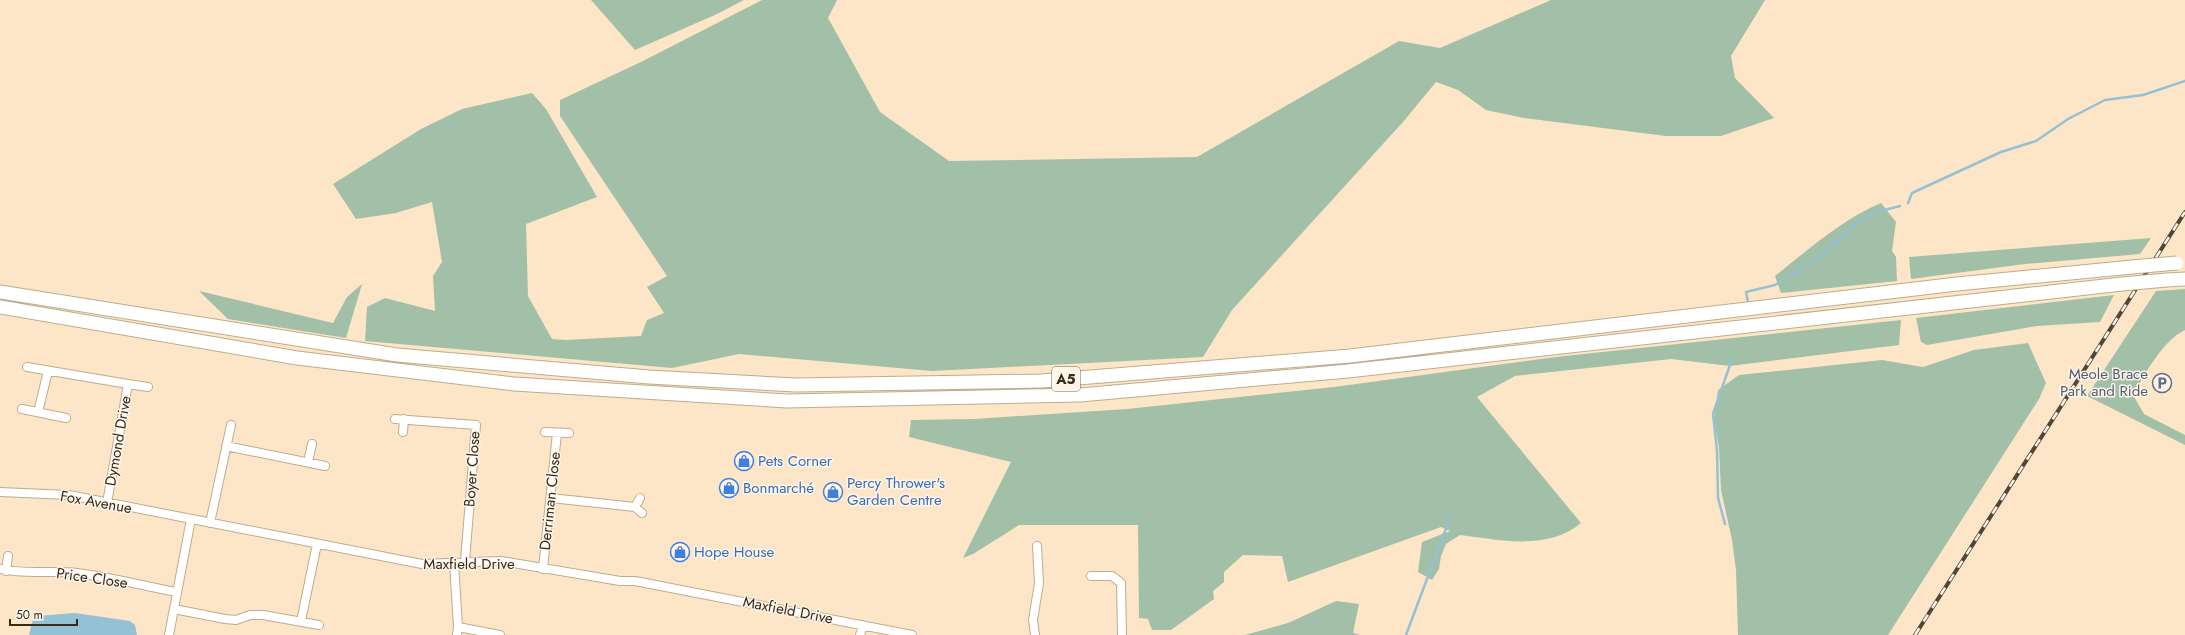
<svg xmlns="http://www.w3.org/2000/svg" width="2185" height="635" viewBox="0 0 2185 635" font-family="Jost,sans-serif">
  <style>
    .green { fill: #a1c0a7 }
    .water { fill: #95c1d4 }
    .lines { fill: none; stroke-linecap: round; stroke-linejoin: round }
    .stream { stroke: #95c1d4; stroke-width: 2.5 }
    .minor-casing { stroke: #c0ab8d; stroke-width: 10 }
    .trunk-casing { stroke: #c0ab8d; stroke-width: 15 }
    .minor { stroke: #fff; stroke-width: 8 }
    .trunk { stroke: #fff; stroke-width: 13 }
    .rail-casing { stroke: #504536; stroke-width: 4 }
    .rail { stroke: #fff5e9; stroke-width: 2.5; stroke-dasharray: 8; stroke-linecap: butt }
    .trunk-bridge-casing { stroke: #c0ab8d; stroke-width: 15; stroke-linecap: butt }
    .trunk-bridge { stroke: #fff; stroke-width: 13 }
    .labels { text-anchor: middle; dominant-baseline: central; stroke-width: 3; stroke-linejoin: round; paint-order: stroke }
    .shield { fill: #fff5e9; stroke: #71685c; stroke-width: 1 }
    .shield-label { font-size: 14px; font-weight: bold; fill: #342b1f }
    .service-label { font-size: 15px; fill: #4e5e75; stroke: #fff5e9; text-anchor: end }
    .street-label { font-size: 15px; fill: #342b1f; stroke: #fff5e9 }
    .shop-label { font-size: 15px; fill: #366cbe; stroke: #fff5e9; text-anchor: start }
  </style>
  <rect width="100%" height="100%" fill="#fde6c7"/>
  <path class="green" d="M 591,0 L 744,0 L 717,14 L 635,50 Z
    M 762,0 L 837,0 L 828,18 L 880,112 L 949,161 L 1197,157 L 1399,41 L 1440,48 L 1551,0 L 1765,0 L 1731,56 L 1735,78 L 1774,118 L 1721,136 L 1666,136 L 1524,118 L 1486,110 L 1458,90 L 1436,82 L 1403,122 L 1232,310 L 1203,357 L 932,371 L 739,354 L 672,368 L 365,341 L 367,307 L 385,298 L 435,311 L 433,276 L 442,262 L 432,202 L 396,213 L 356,219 L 333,184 L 421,129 L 462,109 L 532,93 L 546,109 L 597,197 L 526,224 L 528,296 L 552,339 L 565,340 L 641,336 L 647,320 L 664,313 L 647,287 L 667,276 L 560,116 L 560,100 L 641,62 Z
    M 1881,203 L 1896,222 L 1892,251 L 1896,257 L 1897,281 L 1781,293 L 1775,276 C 1808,250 1841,220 1881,203 Z
    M 2151,238 L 2140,254 L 2025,264 L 1911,279 L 1909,257 Z
    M 362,284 L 346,338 L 228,319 L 199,291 L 333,323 L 347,297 Z
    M 2185,289 L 2185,330 C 2163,340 2145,374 2133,395 L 2144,414 L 2185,435 L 2185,445 L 2087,396 L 2156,291 Z
    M 2114,295 L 2100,322 L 2037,326 L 1927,345 L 1921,342 L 1916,318 Z
    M 1901,320 L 1899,345 L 1730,366 L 1671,359 L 1515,376 L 1477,397 L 1581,523 C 1548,551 1499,540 1460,535 L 1446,544 L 1441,556 L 1439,569 L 1432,580 L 1418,572 L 1422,542 L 1450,531 L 1441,527 L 1288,582 L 1282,556 L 1243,555 L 1224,572 L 1224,582 L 1213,591 L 1214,599 L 1171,630 L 1152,630 L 1148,619 L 1139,618 L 1138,525 L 1019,525 L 973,554 L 963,558 L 1011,462 L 909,437 L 911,420 L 974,419 L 1127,409 L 1334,387 L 1556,357 Z
    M 2028,343 L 2046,383 L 2039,399 L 1888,635 L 1738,635 L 1736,570 L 1732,540 L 1721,490 L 1719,448 L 1714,419 L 1718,390 L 1739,375 L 1882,360 L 1923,367 L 1974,350 Z
    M 1336,601 L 1359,604 L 1353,633 L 1360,635 L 1245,635 L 1288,623 Z"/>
  <path class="water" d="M 75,613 L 130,621 L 135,625 L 137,635 L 29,635 L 32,622 L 37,616 Z"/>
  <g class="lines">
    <path class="stream" d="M 1908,203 L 1912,193 L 2001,152 L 2036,141 L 2068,119 L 2105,100 L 2143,95 L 2185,81
      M 1748,302 L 1746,292 L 1775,285 L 1819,258 L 1860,220 L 1873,213 L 1900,206
      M 1725,524 L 1718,498 L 1717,450 L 1713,414 L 1732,359
      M 1406,635 L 1451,515"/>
    <defs>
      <path id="minor" d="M 27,367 L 128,384 L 107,503
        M 128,384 L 148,387
        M 22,409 L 66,418
        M 38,412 L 48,371
        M 395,419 L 476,425 L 465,561
        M 403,432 L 404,419
        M 545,432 L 569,433
        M 226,446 L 325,466
        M 308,462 L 312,444
        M 0,492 L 69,495 L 422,564 L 501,561 L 620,581 L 635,581 L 912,635
        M 551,498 L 635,507 L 640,498
        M 635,507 L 642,513
        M 210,523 L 231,425
        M 454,563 L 458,627 L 457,635
        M 0,569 C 26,575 51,570 77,573 C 110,577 144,586 177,592
        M 543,569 L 557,433
        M 6,571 L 8,556
        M 1091,576 L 1112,576 L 1121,583 L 1122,635
        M 174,609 L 225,619 L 236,620 L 250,615 L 263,615 L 319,625
        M 301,621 L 317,544
        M 458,627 L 500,635
        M 169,635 L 191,519
        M 860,635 L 863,625
        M 1035,635 L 1033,620 L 1039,583 L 1037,546"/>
      <path id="trunk" d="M 2167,280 L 2185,279
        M 0,292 L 397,355 L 649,377 L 796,385 L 1041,381 L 1350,356 L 1957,284 L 2132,267
        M 0,307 L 297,358 L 514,384 L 787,401 L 1080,395 L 1348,371 L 2122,284"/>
    </defs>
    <use href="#minor" class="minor-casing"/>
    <use href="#trunk" class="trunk-casing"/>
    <use href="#minor" class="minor"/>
    <use href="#trunk" class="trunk"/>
    <defs>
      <path id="rail" d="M 1915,635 L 2185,212"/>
    </defs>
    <use href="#rail" class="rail-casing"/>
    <use href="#rail" class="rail"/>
    <defs>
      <path id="trunk-bridge" d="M 2132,267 L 2177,263
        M 2122,284 L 2167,280"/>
    </defs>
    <use href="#trunk-bridge" class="trunk-bridge-casing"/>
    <use href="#trunk-bridge" class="trunk-bridge"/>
  </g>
  <defs>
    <symbol id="parking-ring" viewBox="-11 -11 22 22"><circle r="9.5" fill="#fff5e9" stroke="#5c6f8a" stroke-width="1.5"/><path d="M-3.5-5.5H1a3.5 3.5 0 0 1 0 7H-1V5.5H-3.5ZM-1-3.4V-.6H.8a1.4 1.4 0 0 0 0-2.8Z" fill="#5c6f8a"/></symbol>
    <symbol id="shop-ring" viewBox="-11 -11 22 22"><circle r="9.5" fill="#fff5e9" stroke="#3f7fe0" stroke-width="1.5"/><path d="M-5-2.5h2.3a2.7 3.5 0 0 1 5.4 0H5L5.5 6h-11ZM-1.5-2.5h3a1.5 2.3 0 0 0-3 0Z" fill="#3f7fe0"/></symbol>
  </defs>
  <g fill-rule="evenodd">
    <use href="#parking-ring" x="2151" y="372" width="22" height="22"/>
    <use href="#shop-ring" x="733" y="450" width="22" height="22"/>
    <use href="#shop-ring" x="718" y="477" width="22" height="22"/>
    <use href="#shop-ring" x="822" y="481" width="22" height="22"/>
    <use href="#shop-ring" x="669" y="541" width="22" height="22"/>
  </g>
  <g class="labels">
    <rect class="shield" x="1052" y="367" width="28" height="24" rx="3"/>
    <g class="shield-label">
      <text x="1066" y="379">A5</text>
    </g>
    <g class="service-label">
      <text x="2148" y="374">Meole Brace<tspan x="2148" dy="17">Park and Ride</tspan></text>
    </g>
    <g class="street-label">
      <text transform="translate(118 441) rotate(-80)">Dymond Drive</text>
      <text transform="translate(472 469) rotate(-86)">Boyer Close</text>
      <text transform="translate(550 501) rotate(-84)">Derriman Close</text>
      <text transform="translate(96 502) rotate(10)">Fox Avenue</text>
      <text x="469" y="564">Maxfield Drive</text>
      <text transform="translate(92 578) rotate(8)">Price Close</text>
      <text transform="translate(788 610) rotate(11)">Maxfield Drive</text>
    </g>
    <g class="shop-label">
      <text x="758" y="461">Pets Corner</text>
      <text x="847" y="483">Percy Thrower's<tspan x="847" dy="17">Garden Centre</tspan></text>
      <text x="743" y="488">Bonmarché</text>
      <text x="694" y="552">Hope House</text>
    </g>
  </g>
  <path d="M10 619v6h67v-6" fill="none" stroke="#342b1f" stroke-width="2"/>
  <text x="16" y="619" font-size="12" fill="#342b1f" stroke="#fff5e9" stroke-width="3" paint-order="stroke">50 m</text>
</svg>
